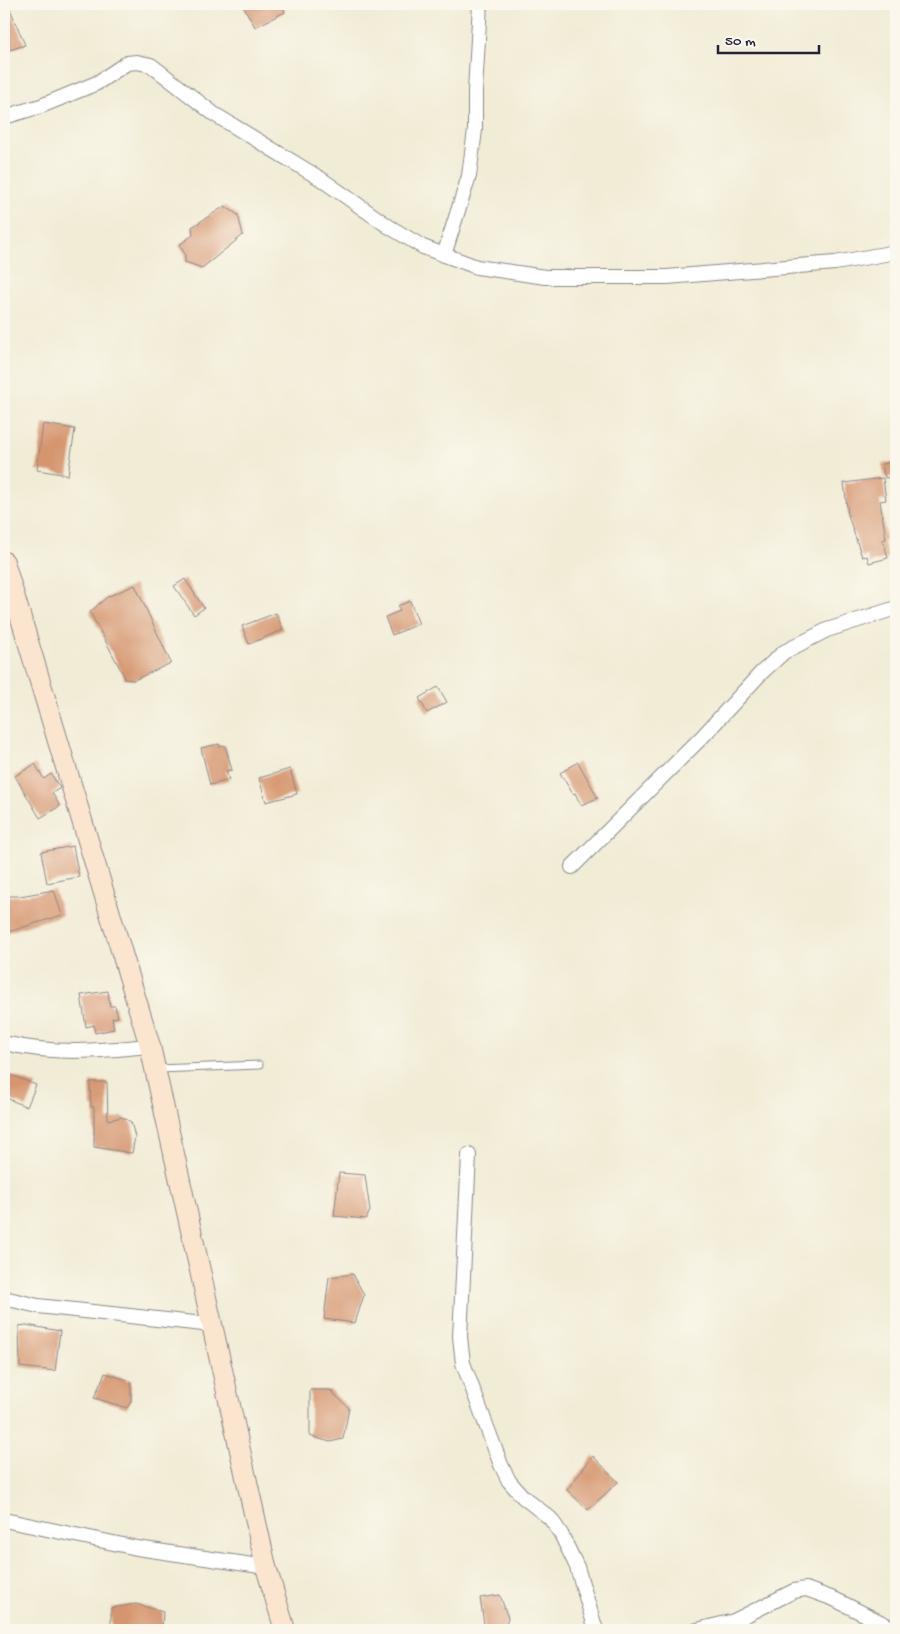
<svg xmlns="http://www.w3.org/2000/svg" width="900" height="1634" viewBox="0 0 900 1634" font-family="'Gochi Hand',sans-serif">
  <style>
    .building { fill: #d5956e }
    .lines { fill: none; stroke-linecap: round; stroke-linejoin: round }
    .lane-casing { stroke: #8a8788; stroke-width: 9 }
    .street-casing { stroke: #8a8788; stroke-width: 16 }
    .secondary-casing { stroke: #8a8788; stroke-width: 22 }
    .lane { stroke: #fff; stroke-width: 7 }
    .street { stroke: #fff; stroke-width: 14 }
    .secondary { stroke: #fce5cf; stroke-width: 20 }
  </style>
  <rect width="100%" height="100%" fill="#fbf7ec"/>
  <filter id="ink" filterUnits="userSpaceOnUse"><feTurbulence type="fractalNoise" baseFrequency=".02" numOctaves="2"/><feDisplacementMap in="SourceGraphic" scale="10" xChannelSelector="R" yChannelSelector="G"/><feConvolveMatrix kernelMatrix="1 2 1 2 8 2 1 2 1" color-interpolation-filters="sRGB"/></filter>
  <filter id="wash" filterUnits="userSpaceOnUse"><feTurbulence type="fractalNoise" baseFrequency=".0096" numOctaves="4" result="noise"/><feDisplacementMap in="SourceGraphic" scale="20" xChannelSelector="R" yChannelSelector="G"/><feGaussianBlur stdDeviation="1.12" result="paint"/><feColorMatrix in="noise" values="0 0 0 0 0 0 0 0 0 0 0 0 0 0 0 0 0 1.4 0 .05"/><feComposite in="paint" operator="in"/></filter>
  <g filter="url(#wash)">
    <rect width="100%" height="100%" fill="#f1ecd5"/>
    <g id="blocks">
      <path class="building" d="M 4,4 L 8,4 L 25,45 L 4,52 Z
        M 242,4 L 282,4 L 285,12 L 255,27 Z
        M 225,206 L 238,215 L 243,235 L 202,268 L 185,262 L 185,254 L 179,245 L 193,235 L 192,227 Z
        M 43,424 L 75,429 L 68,475 L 37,470 Z
        M 896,461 L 896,476 L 885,478 L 882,464 Z
        M 883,478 L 886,500 L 880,501 L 886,539 L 883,540 L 888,558 L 869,563 L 867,556 L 862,557 L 848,515 L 844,483 Z
        M 185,579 L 204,608 L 194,615 L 174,586 Z
        M 135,585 L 171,663 L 134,680 L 124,679 L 123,674 L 90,612 L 107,597 Z
        M 410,601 L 419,624 L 392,635 L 385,617 L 400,611 L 398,606 Z
        M 276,613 L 283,630 L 249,644 L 242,626 Z
        M 438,687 L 447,702 L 427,713 L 419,698 Z
        M 219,744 L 220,747 L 225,745 L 232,770 L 226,771 L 229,780 L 210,785 L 201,748 Z
        M 578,762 L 598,798 L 581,805 L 575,793 L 573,794 L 560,773 Z
        M 35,764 L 44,779 L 51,774 L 60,788 L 52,793 L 60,806 L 40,818 L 15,776 Z
        M 290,769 L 297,794 L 266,802 L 259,778 Z
        M 73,846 L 79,877 L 47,883 L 41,852 Z
        M 54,890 L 62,915 L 5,933 L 4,896 L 20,896 Z
        M 108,991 L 110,1006 L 115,1006 L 118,1017 L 112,1018 L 114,1029 L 95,1033 L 94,1025 L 86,1027 L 81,995 Z
        M 11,1075 L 36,1085 L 27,1107 L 4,1097 L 4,1091 Z
        M 90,1082 L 107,1082 L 108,1120 L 122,1117 L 131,1122 L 135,1137 L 132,1153 L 94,1147 L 94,1107 L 91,1107 Z
        M 339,1173 L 365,1175 L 370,1211 L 366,1219 L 334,1216 Z
        M 353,1274 L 364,1295 L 355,1323 L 324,1319 L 329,1277 Z
        M 26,1325 L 60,1331 L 55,1371 L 20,1367 L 19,1326 Z
        M 105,1373 L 131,1381 L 131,1401 L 127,1408 L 94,1398 Z
        M 310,1390 L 330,1390 L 349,1408 L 343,1439 L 330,1442 L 310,1436 Z
        M 593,1456 L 618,1482 L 588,1510 L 567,1490 Z
        M 500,1595 L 508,1618 L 504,1629 L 485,1630 L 480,1598 Z
        M 136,1604 L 163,1612 L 162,1630 L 111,1630 L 111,1608 Z"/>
    </g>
  </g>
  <g filter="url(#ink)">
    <use href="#blocks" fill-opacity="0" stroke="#8a8788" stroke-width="1"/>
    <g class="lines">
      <defs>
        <path id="lane" d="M 158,1069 L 259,1065"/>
        <path id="street" d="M 4,117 L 41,106 L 97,83 L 127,63 L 137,62 L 151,65 L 214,114 L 321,179 L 388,226 L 423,247 L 477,267 L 545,277 L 667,277 L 835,263 L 896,252
          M 444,255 L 469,176 L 475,130 L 475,91 L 480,4
          M 572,867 L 703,736 L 761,673 L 784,652 L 827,630 L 896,608
          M 4,1043 C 54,1055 99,1051 150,1046
          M 469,1155 L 460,1337 L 463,1363 L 501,1465 L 509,1481 L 523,1497 L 550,1518 L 561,1534 L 577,1567 L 596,1630
          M 4,1298 L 38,1306 L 212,1325
          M 4,1520 L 137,1548 L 266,1567
          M 697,1630 L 734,1621 L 794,1591 L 806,1589 L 834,1599 L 896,1630"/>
        <path id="secondary" d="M 4,562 L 150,1046 L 266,1567 L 285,1630"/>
      </defs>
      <use href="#lane" class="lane-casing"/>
      <use href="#street" class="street-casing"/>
      <use href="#secondary" class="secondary-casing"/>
      <use href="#lane" class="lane"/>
      <use href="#street" class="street"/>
      <use href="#secondary" class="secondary"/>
    </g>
  </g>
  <rect width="900" height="1634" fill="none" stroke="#fbf7ec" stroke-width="20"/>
  <path d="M718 45v8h101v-8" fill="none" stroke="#22223b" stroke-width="2.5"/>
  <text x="725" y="45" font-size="15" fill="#22223b" stroke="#fbf7ec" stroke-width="4" paint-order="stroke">50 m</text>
</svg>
